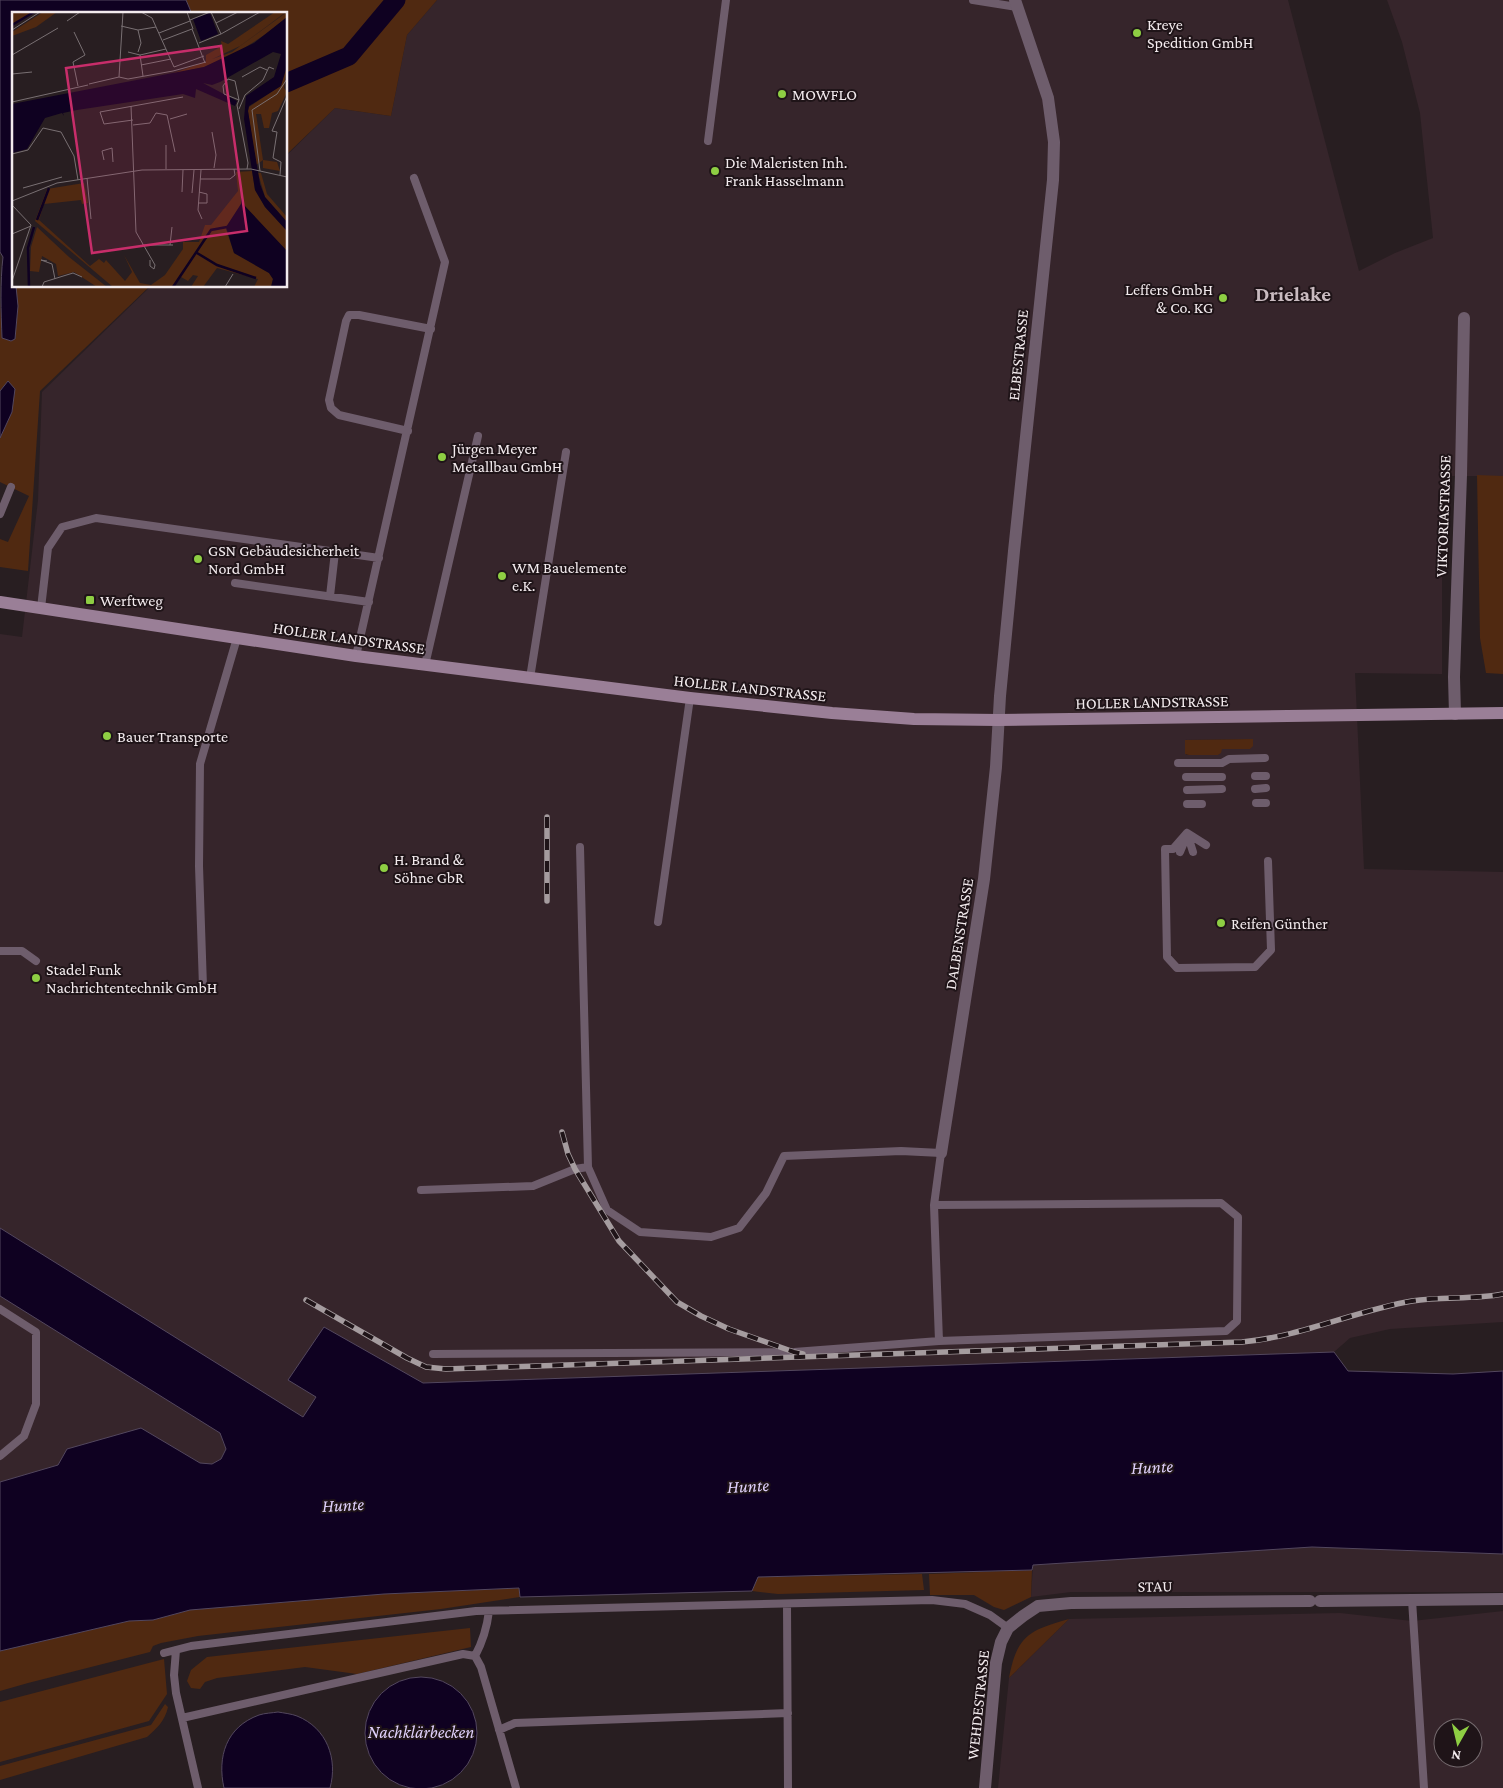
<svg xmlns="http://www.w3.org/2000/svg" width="1503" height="1788" viewBox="0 0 1503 1788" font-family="'Crimson Pro',serif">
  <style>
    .built { fill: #36252b; fill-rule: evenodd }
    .green { fill: #502911 }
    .water { fill: #0f0121; stroke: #53475e }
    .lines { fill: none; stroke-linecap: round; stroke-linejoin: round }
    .canal { stroke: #0f0121; stroke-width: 19 }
    .lane { stroke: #6e5d6c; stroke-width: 8 }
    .street { stroke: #6e5d6c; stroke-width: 12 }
    .secondary { stroke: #9a7f97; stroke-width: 12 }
    .rail-casing { stroke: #a59c9f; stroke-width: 5.5 }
    .rail { stroke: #1f1418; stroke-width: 4; stroke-dasharray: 11; stroke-linecap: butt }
    .poi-dot { fill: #8ece43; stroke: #1f1418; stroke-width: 2 }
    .labels { text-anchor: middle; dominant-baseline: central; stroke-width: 4; stroke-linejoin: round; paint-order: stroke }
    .poi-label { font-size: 16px; fill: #f3ebee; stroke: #1f1418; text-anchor: start }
    .street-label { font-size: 16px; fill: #f3ebee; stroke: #1f1418 }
    .water-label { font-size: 18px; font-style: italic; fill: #dfd0fa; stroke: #1f1418 }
    .district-label { font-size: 21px; font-weight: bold; fill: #c8babf; stroke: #1f1418 }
    .inset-river { fill: none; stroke: #0f0121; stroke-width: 2.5 }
    .inset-road { fill: none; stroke: #797073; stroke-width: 1 }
    .view { fill: #c72d6a; fill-opacity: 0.15; stroke: #c72d6a; stroke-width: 2.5 }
    .inset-edge { fill: none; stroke: #f3ebee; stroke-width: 2.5 }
  </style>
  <rect width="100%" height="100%" fill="#281e21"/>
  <path class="built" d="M 437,0 L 1288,0 L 1359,271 L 1395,253 L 1433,238 L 1420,113 L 1402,42 L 1387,0 L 1503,0 L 1503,476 L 1442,476 L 1442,674 L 1355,673 L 1364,869 L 1503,872 L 1503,1322 L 1390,1329 L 1350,1338 L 1334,1352 L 423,1383 L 324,1327 L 316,1397 L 303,1417 L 222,1441 L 226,1449 L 221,1459 L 212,1464 L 200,1463 L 141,1428 L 58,1465 L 0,1482 L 0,634 L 22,637 L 38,500 L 42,392 L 151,286 L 286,286 L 286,156 L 335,108 L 391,116 L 407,35 ZM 1253,739 L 1250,749 L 1221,749 L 1218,755 L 1186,755 L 1185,740 Z
    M 1312,1547 L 1503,1554 L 1503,1592 L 1071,1592 L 1031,1597 L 1033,1565 Z
    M 1503,1611 L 1503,1788 L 998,1788 L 1009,1678 L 1069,1619 L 1340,1613 L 1412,1621 ZM 1443,1728 L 1473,1728 L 1473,1758 L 1443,1758 Z"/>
  <path class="green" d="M 186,0 L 437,0 L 407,35 L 391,116 L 335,108 L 286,155 L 286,14 L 192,14 Z
    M 16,286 L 150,286 L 40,391 L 28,571 L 0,567 L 0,539 L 8,542 L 29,496 L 0,482 L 0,438 L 12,412 L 8,381 L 0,391 L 0,302 L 2,338 L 15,339 L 18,306 Z
    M 1477,475 L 1503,476 L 1503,674 L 1486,673 L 1480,638 Z
    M 1253,739 L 1253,746 L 1250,749 L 1222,749 L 1221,753 L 1218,755 L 1189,755 L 1185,754 L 1185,740 Z
    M 1032,1570 L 1031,1597 L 1004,1610 L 994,1607 L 974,1595 L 930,1595 L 929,1574 Z
    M 922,1574 L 924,1590 L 778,1594 L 752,1591 L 758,1577 Z
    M 519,1588 L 520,1597 L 441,1609 L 198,1636 L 161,1643 L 153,1646 L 150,1652 L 28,1683 L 0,1691 L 0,1651 L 129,1621 L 153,1620 L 190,1610 L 384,1594 Z
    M 1069,1619 L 1009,1678 C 1017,1635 1030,1630 1069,1619 Z
    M 470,1628 L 471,1647 L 357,1674 L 305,1667 L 217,1678 L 205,1682 L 200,1689 L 191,1688 L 187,1681 L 191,1670 L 207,1657 Z
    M 164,1659 L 167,1694 L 149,1721 L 0,1762 L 0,1702 Z
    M 165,1704 L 168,1707 C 165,1721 157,1728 147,1737 L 0,1780 L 0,1766 L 151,1725 Z"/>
  <path class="water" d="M 0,0 L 186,0 L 192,14 L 14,14 L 14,286 L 16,286 L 18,306 L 15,339 L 11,341 L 2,338 C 1,312 0,282 3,257 L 0,252 Z
    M 8,381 L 15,389 L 12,412 L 0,438 L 0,391 Z
    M 0,1228 L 303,1417 L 316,1397 L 288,1380 L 324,1327 L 423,1383 L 1334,1352 L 1348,1371 L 1453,1374 L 1503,1371 L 1503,1554 L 1312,1547 L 1033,1565 L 1032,1570 L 758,1577 L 752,1591 L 520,1597 L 519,1588 L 384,1594 L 190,1610 L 153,1620 L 129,1621 L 0,1651 L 0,1482 L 58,1465 L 67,1449 L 141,1428 L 200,1463 L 212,1464 L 221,1459 L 226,1449 L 220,1433 L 0,1296 Z
    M365 1733a56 56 0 1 1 112 0a56 56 0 1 1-112 0Z
    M 278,1712 C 284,1713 292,1714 297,1716 C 327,1728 338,1759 330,1788 L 224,1788 C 217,1757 226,1727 259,1715 C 265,1713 272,1713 278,1712 Z"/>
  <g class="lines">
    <path class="canal" d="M 286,83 L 349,56 L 396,0"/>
    <path class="lane" d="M 973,0 L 1017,7
      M 708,141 L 726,0
      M 408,431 L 339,415 L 331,408 L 329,400 L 346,321 L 349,315 L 359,315 L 431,329
      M 0,514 L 11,487
      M 235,583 L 369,602
      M 330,596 L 335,552
      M 41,608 L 48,548 L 62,527 L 96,518 L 379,558
      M 356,656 L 445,262 L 414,178
      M 425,665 L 478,436
      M 530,678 L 566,452
      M 1178,763 L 1222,763 L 1229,759 L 1265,758
      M 1255,776 L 1266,776
      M 1186,777 L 1222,777
      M 1255,789 L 1266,788
      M 1187,790 L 1222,789
      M 1256,803 L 1266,803
      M 1187,804 L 1202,804
      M 1187,833 L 1173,849 L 1165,849 L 1167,957 L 1177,968 L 1255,967 L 1271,950 L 1268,861
      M 1187,833 L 1206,845
      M 1187,833 L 1193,852
      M 580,847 L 588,1167 L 607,1210 L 640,1232 L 711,1237 L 739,1228 L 766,1193 L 784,1156 L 901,1151 L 941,1153 L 934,1205 L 939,1341
      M 1180,852 L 1185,840
      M 658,922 L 690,698
      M 0,951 L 22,951 L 36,961
      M 203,987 L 199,866 L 200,764 L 237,638
      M 421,1190 L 533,1186 L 575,1169 L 588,1167
      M 0,1309 L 36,1332 L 36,1404 L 24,1436 L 0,1456
      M 433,1354 L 794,1352 L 939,1341 L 1226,1331 L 1237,1321 L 1238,1217 L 1221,1203 L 934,1205
      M 1412,1600 L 1424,1788
      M 787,1604 L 788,1788
      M 176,1650 L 174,1675 L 176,1693 L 198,1788
      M 164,1653 L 191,1646 L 476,1611 L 932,1600 L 965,1604 L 990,1615 L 1008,1628
      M 475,1656 C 483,1641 487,1628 489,1611
      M 182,1718 L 463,1654 L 475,1656 L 481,1667 L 516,1788
      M 499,1730 L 515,1723 L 788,1713"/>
    <path class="street" d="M 1455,714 L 1454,677 L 1461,475 L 1464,318
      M 941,1153 L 984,879 L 996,767 L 1000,696 L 1014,551 L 1053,180 L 1054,142 L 1048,98 L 1015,0
      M 1320,1601 L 1503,1599
      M 985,1788 L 996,1663 L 1001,1642 L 1008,1628 L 1023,1616 L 1038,1606 L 1071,1603 L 1310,1601"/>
    <path class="secondary" d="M 0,602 L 356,656 L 690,698 L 832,713 L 914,719 L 998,720 L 1503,713"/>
    <defs>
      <path id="rail" d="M 547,817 L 547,901
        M 562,1132 L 568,1154 L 575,1169 L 619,1241 L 677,1302 L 701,1316 L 729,1329 L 794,1352 L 803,1354
        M 306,1300 L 407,1358 L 426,1367 L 446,1369 L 1242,1342 C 1300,1337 1354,1311 1412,1301 C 1442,1296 1473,1300 1503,1294"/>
    </defs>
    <use href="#rail" class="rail-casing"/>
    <use href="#rail" class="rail"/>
  </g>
  <g class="poi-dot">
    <circle cx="1137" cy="33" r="5"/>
    <circle cx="782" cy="94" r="5"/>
    <circle cx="715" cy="171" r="5"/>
    <circle cx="1223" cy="298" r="5"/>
    <circle cx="442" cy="457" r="5"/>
    <circle cx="198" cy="559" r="5"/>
    <circle cx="502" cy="576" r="5"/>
    <rect x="85" y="595" width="10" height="10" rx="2.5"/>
    <circle cx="107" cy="736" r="5"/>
    <circle cx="384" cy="868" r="5"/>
    <circle cx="1221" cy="923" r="5"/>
    <circle cx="36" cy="978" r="5"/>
  </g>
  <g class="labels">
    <g class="poi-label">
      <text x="1147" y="24">Kreye<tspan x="1147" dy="18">Spedition GmbH</tspan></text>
      <text x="792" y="94">MOWFLO</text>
      <text x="725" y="162">Die Maleristen Inh.<tspan x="725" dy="18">Frank Hasselmann</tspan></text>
      <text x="1213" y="289" text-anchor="end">Leffers GmbH<tspan x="1213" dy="18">&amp; Co. KG</tspan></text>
      <text x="452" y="448">Jürgen Meyer<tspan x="452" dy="18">Metallbau GmbH</tspan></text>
      <text x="208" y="550">GSN Gebäudesicherheit<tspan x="208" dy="18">Nord GmbH</tspan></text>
      <text x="512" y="567">WM Bauelemente<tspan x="512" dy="18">e.K.</tspan></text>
      <text x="100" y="600">Werftweg</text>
      <text x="117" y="736">Bauer Transporte</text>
      <text x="394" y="859">H. Brand &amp;<tspan x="394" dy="18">Söhne GbR</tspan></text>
      <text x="1231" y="923">Reifen Günther</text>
      <text x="46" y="969">Stadel Funk<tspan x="46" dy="18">Nachrichtentechnik GmbH</tspan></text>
    </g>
    <g class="street-label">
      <text transform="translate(1018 355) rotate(-84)">ELBESTRASSE</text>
      <text transform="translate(1443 516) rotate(-88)">VIKTORIASTRASSE</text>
      <text transform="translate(349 638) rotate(8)">HOLLER LANDSTRASSE</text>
      <text transform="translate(750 688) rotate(6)">HOLLER LANDSTRASSE</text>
      <text transform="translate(1152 702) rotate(-1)">HOLLER LANDSTRASSE</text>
      <text transform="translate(959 934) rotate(-81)">DALBENSTRASSE</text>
      <text transform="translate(1155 1586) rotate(-1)">STAU</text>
      <text transform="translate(978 1705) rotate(-84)">WEHDESTRASSE</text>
    </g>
    <g class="water-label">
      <text transform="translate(1152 1467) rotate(-3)">Hunte</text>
      <text transform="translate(748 1486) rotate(-3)">Hunte</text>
      <text transform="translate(343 1505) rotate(-3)">Hunte</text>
      <text x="421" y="1732">Nachklärbecken</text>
    </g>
    <g class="district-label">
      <text x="1293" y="294">Drielake</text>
    </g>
  </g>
  <g transform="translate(12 12)">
    <rect width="275" height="275" fill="#281e21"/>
    <path d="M 0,0 L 23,0 L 0,14 ZM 31,0 L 45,0 L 24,15 L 0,24 L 0,20 ZM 263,0 L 274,0 L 228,34 L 194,50 L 194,43 L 210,34 L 209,29 L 216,32 ZM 275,0 L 275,5 L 257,20 L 223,42 L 192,55 L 159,62 L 220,40 ZM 275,54 L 272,76 L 275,80 L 266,99 L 260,101 L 257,116 L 252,116 L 249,102 L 244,102 L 251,148 L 265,150 L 268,159 L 251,156 L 251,148 L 244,153 L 236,99 L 237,95 L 268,74 ZM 240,159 L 243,178 L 253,195 L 275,219 L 275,239 L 231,193 L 229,184 L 229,192 L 214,217 L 222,241 L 257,261 L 261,267 L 259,275 L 242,275 L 246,267 L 205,256 L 191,275 L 179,275 L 186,264 L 181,263 L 176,269 L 169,265 L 162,275 L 101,275 L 23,209 L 35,177 L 72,171 L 76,191 L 70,192 L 69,188 L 32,192 L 27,208 L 78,254 L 87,247 L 92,251 L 94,248 L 113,269 L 120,260 L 112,243 L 128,271 L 139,273 L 153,263 L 171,237 L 171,230 L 187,230 L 193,213 L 199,213 L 226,179 L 224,160 ZM 246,161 L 249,161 L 255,182 L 275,205 L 275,210 L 253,185 ZM 25,215 L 57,245 L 95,275 L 85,275 L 62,260 L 46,264 L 44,252 L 30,244 L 27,260 L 18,259 L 19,235 Z" fill="#502911"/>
    <path d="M 198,1 L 206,22 L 189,29 L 181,7 ZM 275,5 L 275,54 L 269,74 L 237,94 L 236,99 L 248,172 L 253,185 L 275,210 L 275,219 L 253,195 L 243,178 L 232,107 L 234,84 L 262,65 L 269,42 L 261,40 L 208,70 L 200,73 L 191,71 L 225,89 L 223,94 L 184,77 L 183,86 L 171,82 L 65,98 L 51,101 L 52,104 L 50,101 L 33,106 L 15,137 L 0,141 L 0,92 L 192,55 L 242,31 ZM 229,184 L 232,193 L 275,239 L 275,275 L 259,275 L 261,267 L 257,261 L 222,241 L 214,215 L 229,192 Z" fill="#0f0121"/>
    <path class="inset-river" d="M 0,13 L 22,0M 25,208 L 37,176M 185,241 L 205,253 L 244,266M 17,275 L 16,236 L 22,215M 161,275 L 199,218 L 215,215"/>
    <path class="inset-road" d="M 129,0 L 140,6 L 144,15M 175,0 L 181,17M 178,8 L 198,0M 55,9 L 68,0M 204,11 L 226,0M 109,14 L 126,18M 0,18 L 28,0M 62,20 L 73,43 L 61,50 L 66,74M 147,21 L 178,9M 209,22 L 248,0M 151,28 L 180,17 L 193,51M 187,31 L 209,22 L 199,0M 116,40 L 128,43 L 131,64M 126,40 L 129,31 L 126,18 L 144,15 L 162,55 L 192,44M 0,43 L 46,16M 128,43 L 154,37M 129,53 L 159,47M 0,62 L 20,60M 107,65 L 116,67 L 161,59 L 194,50M 107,65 L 111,0M 230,65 L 248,55 L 255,58M 77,72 L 107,65M 227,88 L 212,82 L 211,74 L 216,67 L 223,69 L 227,88 L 225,93 L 236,151 L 235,157M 0,90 L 76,73M 119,94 L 124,220 L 143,253 L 142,257 L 138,254 L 138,248M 227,97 L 233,83 L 251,68 L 257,55 L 262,57M 158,107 L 175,102M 121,108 L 92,112 L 88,100 L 171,85M 121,113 L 138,111 L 144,101 L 155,103 L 163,140M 200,120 L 204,143 L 202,156M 0,142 L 16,138 L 31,116 L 49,120 L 62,144 L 66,168M 92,148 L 90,139 L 100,136 L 101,150M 154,157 L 154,133M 189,158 L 186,198 L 190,207M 248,159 L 240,98 L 265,82 L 275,67M 268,163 L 269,150 L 261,146 L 265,120 L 260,119 L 275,84M 75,166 L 79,207M 188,167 L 218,167 L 223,163 L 222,157M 11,176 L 50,165M 170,180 L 171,158M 180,181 L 182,158M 0,189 L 45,171 L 130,158 L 239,157 L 275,165M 186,191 L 195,191 L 195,182 L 187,180M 0,193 L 19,213 L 0,269M 0,222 L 19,214M 130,233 L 161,233M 158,233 L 160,215M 35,249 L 29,248 L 40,252 L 43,267M 30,275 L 32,270 L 61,261 L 70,265M 213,275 L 221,262"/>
    <path class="view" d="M 209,34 L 235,219 L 80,241 L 54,56 Z"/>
    <rect width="275" height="275" class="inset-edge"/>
  </g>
  <g transform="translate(1458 1743) rotate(188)"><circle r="24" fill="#1f1418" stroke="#746a6e"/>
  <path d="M0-4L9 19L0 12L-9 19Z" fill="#8ece43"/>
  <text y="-8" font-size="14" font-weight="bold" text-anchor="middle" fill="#f3ebee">N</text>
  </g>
</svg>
